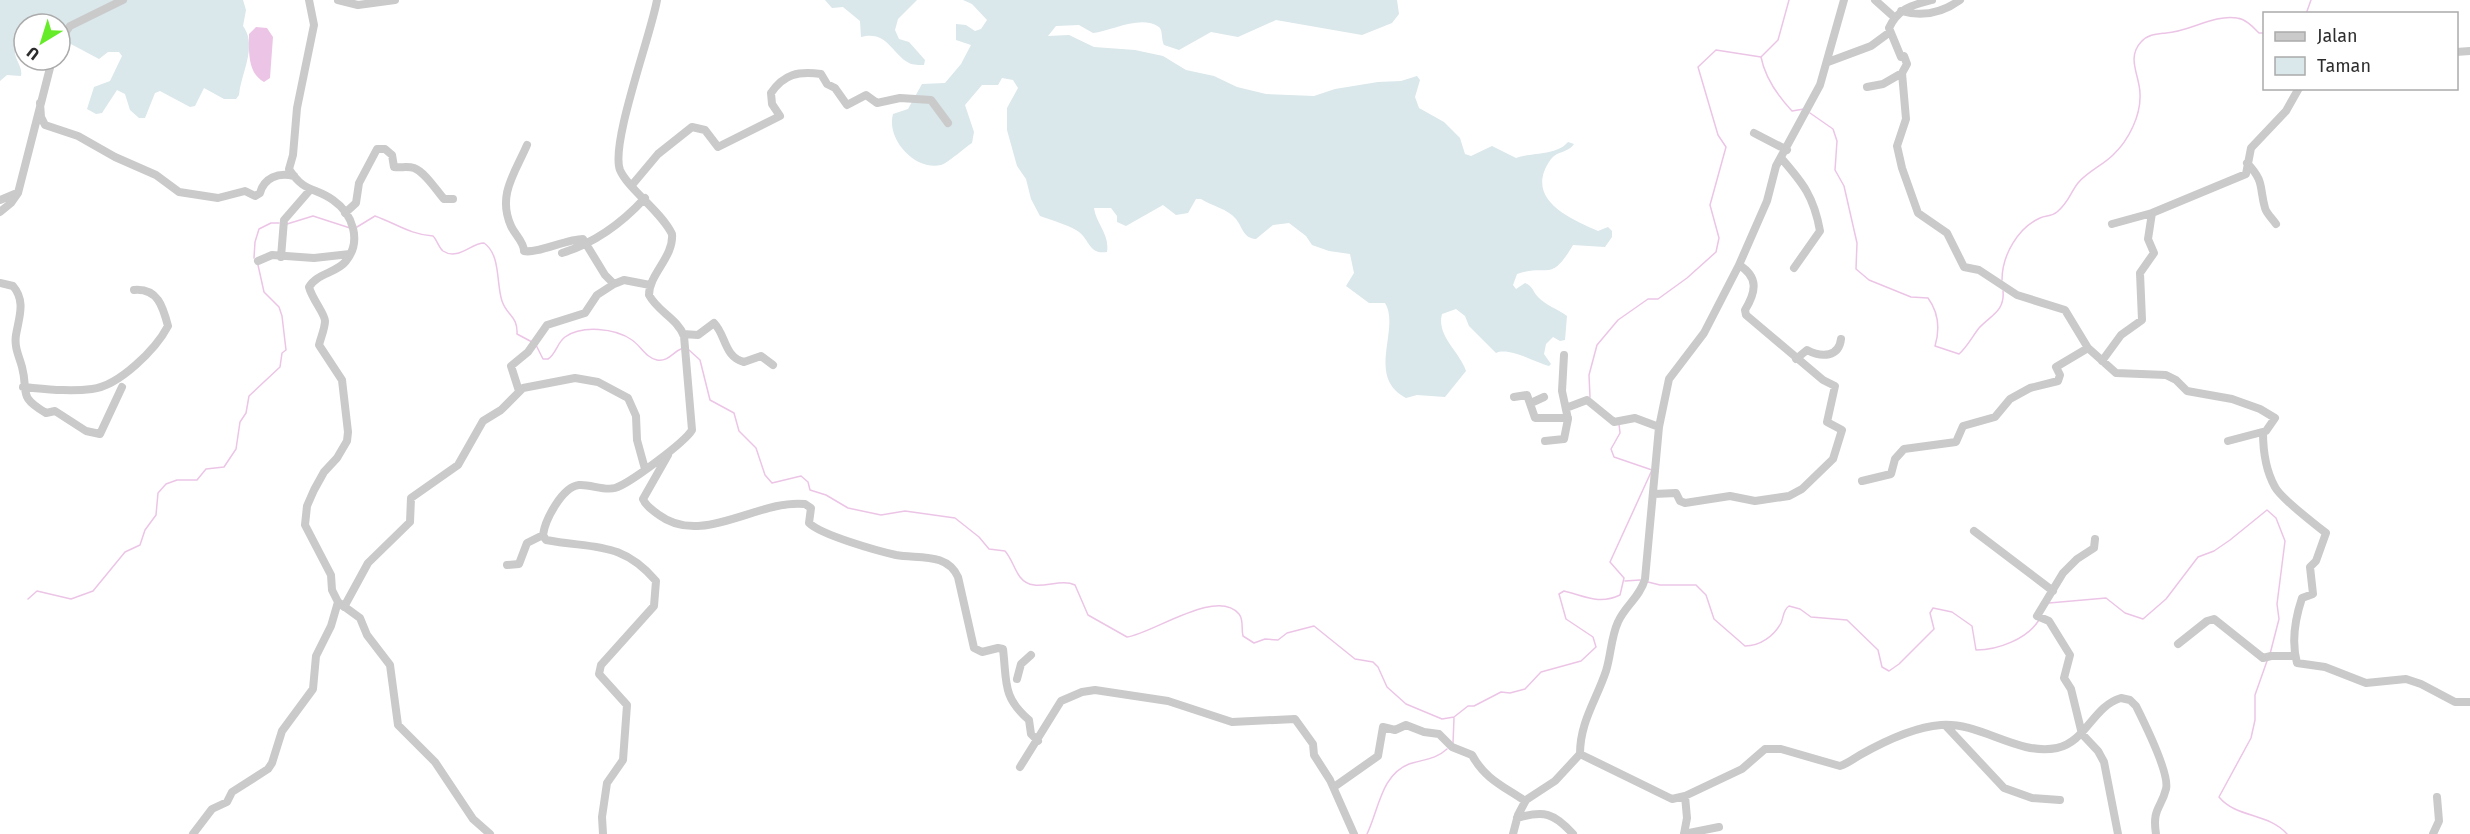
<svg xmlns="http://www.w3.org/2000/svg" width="2470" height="834" viewBox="0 0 2470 834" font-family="'Fira Sans',sans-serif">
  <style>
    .green { fill: #dae7eb }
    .water { fill: #ecc5e6 }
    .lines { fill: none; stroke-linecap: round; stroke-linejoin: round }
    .stream { stroke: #ecc5e6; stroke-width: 1.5 }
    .minor { stroke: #cacaca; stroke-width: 8 }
  </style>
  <rect width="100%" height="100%" fill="#fff"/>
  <path class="green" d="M 0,0 L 243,0 L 246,10 L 243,26 C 258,46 241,73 239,95 L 236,99 L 224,99 L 204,88 L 195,106 L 190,107 L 160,91 L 155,93 L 145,118 L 139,118 L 130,110 L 125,94 L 117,90 L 102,113 L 96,114 L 87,109 L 94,87 L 110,81 L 122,56 L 119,52 L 108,52 L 99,59 L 69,43 L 60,34 L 60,24 L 24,24 L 24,45 L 15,50 C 14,60 23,66 21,76 L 7,75 L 0,81 Z
    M 825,0 L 917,0 L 898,19 L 895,30 L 899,39 L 909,42 L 925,60 L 924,65 C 920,65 913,65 909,63 C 891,53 887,30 861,37 L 860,21 L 843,7 L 832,8 Z
    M 963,0 L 1397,0 L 1399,14 L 1392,23 L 1362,35 L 1276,20 L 1238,37 L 1211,32 L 1179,50 L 1164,45 C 1161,39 1163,30 1159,27 C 1141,14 1111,31 1093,33 L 1079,25 L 1056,26 L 1048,36 L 1069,35 L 1094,47 L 1135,50 L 1163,56 L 1186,70 L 1214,76 L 1237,87 L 1266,94 L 1314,96 L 1335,89 L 1378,82 L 1401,81 L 1417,76 L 1420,80 L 1415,97 L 1419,108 L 1444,122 L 1460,138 L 1465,154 L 1471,156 L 1492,146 L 1516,158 C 1533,152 1556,156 1568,142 L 1574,144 C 1568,153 1557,151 1551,159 C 1523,198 1568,218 1598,231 L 1608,227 L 1612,231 L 1612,237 L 1605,247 L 1573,245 C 1550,284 1549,263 1517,274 L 1513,285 L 1516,289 L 1525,283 C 1533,286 1533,292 1538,297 C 1545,305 1558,309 1567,316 L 1565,340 L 1560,341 L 1553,337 L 1546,344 L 1544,354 L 1551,364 L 1549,366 C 1534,362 1509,347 1496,353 L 1469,326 L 1465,316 L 1456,309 L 1442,314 C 1436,336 1460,352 1466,371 L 1445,397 L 1417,395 L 1406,398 C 1365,377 1401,328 1385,303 L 1369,303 L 1346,286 L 1354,273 L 1350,254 L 1329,251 L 1312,245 L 1306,236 L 1289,223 L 1273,225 L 1256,239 C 1243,238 1243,228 1236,219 C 1228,209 1212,206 1201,199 L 1196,199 L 1188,213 L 1176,215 L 1163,205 L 1126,226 L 1117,222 L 1117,216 L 1111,208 L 1094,208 C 1096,224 1110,234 1107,252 C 1088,255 1090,238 1076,230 C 1065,224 1051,220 1040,216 L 1031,199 L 1026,179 L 1017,166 L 1007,130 L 1007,108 L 1018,88 L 1013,80 L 1002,78 L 998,85 L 982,85 L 965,105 L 974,132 L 972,143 C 964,148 948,163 941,165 C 915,171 886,139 893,114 L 908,109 L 922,84 L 945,83 L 961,64 L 971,45 L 956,40 L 956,24 L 966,25 L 975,31 L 981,29 L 987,20 L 972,4 Z"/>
  <path class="water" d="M 256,27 L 267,28 L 273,37 L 270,78 L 264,82 C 247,73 249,50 249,34 Z"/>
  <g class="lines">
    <path class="stream" d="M 1789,0 L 1778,40 L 1761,57 C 1765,78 1778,96 1792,111 L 1804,109
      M 2306,14 L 2311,0
      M 1810,113 L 1833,129 L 1837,141 L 1835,170 L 1844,186 L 1857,243 L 1856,269 L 1869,280 L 1911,297 L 1928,298 C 1939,313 1940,329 1935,346 L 1959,354 C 1967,347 1972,337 1979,328 C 1991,315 2005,311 2003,291
      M 287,224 L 313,216 L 350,228
      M 357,227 L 375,216 C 395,223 411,235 433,236 C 437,240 439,248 443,251 C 458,261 471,243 484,243 C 501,255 496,283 502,301 C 507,316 518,316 517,334 L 532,342
      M 254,258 L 255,242 L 259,229 L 271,223 L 279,223
      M 2002,280 C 2002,255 2018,228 2040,218 C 2046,215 2051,217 2057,212 C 2069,202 2070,193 2078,183 C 2087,172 2103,165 2113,155 C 2129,140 2141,115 2140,94 C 2140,76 2126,58 2141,42 C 2148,34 2157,34 2166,33 C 2189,32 2214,14 2237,18 C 2246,19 2253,27 2259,33 L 2264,33
      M 536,345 L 543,359 L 548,359 C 556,354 557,343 565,337 C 582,325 615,328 632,340 C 641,346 646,358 657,360 C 668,362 673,352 681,349
      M 689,350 L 700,360 L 710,400 L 734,413 L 739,431 L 756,448 L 765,475 L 772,483 L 801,476 L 808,482 L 810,490 L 826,495 L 848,508 L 881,515 L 905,511 L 955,518 L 979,537 L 989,549 L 1005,551 C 1012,559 1014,569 1020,577 C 1034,595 1058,577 1075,585 L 1088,615 L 1127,637 C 1152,634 1217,587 1239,614 C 1244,620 1241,628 1243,636 L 1254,643 L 1265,639 L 1278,640 L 1287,633 L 1314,626 L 1355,659 L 1373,662 L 1378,667 L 1387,687 L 1406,704 L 1442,719 L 1454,717 L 1468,706 L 1474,706 L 1501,692 L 1510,693 L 1525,689 L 1541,672 L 1581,661 L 1596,647 L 1593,637 L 1566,619 L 1559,594 L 1564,591 C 1585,596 1599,605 1620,595 L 1624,578 L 1610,562 L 1652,470 L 1614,457 L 1611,449 L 1620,433 L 1619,424
      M 1590,397 L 1589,375 L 1597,345 L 1618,320 L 1648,299 L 1658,299 L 1687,278 L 1716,252 L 1719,238 L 1710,205 L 1726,147 L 1718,135 L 1698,67 L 1716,50 L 1761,57
      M 1625,581 L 1640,580
      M 1648,582 L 1660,585 L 1696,585 L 1706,595 L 1714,619 L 1745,646 C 1760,646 1774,636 1781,623 C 1784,616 1783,610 1789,606 L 1800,609 L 1811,617 L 1847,620 L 1878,650 L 1882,667 L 1889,671 L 1899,664 L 1934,629 L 1930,613 L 1933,608 L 1952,612 L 1972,626 L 1976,650 C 1998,650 2027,639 2039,620
      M 28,599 L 37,591 L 71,599 L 93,591 L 125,552 L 140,545 L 145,530 L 156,515 L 158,493 L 166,484 L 177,480 L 197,480 L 206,469 L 224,467 L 236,449 L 240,422 L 246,413 L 249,396 L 280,367 L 282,353 L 286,350 L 282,316 L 279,307 L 264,292 L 258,265
      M 2049,603 L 2106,598 L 2125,613 L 2143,619 L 2166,599 L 2198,557 L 2214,551 L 2230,540 L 2267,510 L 2276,518 L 2285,541 L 2277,604 L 2279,619 L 2270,654
      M 2267,661 L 2255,695 L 2255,720 L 2251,738 L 2219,797 C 2236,818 2269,813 2287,834
      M 1453,743 L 1454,718
      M 1367,834 C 1379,809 1381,775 1409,764 C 1424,759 1435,760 1447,749"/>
    <path class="minor" d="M 309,0 L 314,25 L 297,108 L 293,155 L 289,169 C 304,193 315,187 333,200 C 353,214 362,241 346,261 C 337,273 317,273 309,287 C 312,299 325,314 325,321 C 325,328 321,337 319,345 L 342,380 L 348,432 L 347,441 L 337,458 L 324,472 L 314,490 L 307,506 L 305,525 L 331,575 L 332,590 L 338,602 L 360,618 L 367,635 L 390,665 L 398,725 L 435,762 L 473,819 L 490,834
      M 338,0 L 358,5 L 395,0
      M 1875,0 L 1894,17
      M 1932,0 C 1913,5 1898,8 1889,28 L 1901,57 L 1904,56 L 1907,64 L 1902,73 L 1906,119 L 1897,146 L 1902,168 L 1918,213 L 1947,233 L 1964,267 L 1979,270 L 2017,295 L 2065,310 L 2088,348 L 2116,373 L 2166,375 L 2176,380 L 2187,391 L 2232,399 L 2260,409 L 2275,418 L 2266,431 L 2228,441
      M 1901,11 C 1922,17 1942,13 1960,0
      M 60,40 L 70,26 L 123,0
      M 2456,52 L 2470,51
      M 1828,62 L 1871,46 L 1890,32
      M 1867,87 L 1883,84 L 1902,73
      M 40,103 L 41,117 L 45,125 L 78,136 L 115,157 L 156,175 L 179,192 L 218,198 L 245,191 L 255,196 L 260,193 C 264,178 278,172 294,176
      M 1754,133 L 1787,150
      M 527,145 C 515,173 497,195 511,226 C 515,235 524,242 524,251 C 536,254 567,239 583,239 L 605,275 L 614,284
      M 1781,158 C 1803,183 1814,197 1820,231 L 1794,268
      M 2247,163 C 2265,182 2259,187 2265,208 C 2266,213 2272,218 2276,224
      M 632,185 L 658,154 L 692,127 L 705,130 L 718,147 L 780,116 L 772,104 L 771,93 C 784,74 798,71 821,74 L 827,84 L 835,88 L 847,105 L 866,95 L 877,103 L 900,98 L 931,100 L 948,123
      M 0,200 L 17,193
      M 0,212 L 11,203 L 18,193 L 52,60
      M 345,213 L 356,203 L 359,183 L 377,149 L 385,149 L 392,155 L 394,167 C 400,168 408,166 414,168 C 425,172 436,190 444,199 L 453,199
      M 2112,224 L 2152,213
      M 562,253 C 595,243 622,223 645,198
      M 281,257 L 284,220 L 310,190
      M 258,261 L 272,255 L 314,258 L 350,254
      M 0,283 L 13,286 C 26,301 19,317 16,335 C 14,347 19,356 22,367 C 29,393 17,396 46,413 L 55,411 L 86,431 L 100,434 L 122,387
      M 683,334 L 698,335 L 714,323 C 726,335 724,357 744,362 L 761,356 L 773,365
      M 1796,359 L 1807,350 C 1822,358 1839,357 1841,339
      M 2102,361 L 2121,335 L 2142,320 L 2140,273 L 2154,253 L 2148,239 L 2152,213 L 2246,174 L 2251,148 L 2286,111 L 2299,88
      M 23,387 C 46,389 69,392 92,389 C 119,386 156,349 168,326 C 163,307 158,288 134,290
      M 519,391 L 511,366 L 528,352 L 547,325 L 585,313 L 597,295 L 614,284 L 624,280 L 650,285
      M 1514,397 L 1527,395 L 1535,418 L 1568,418
      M 1531,403 L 1544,397
      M 1566,408 L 1587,400 L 1614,422 L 1635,418 L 1659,427
      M 2263,432 C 2263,450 2266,471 2275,487 C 2280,497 2317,526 2326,533 L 2316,561 L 2310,567 L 2313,594 L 2302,598 C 2295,619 2291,641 2297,663 L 2325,667 L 2366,683 L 2406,679 L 2421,684 L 2455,702 L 2470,702
      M 1545,441 L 1564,439 L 1568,419 L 1562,391 L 1564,355
      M 668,455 L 643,499 C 646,507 653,510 659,515 C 702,547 758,499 805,504 L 811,508 L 809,523 C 821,535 878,551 896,555 C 918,559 947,552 958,577 L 974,648 L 982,652 L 998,648 L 1003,649 C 1007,682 1002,697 1029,720 L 1031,734 L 1038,741
      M 1862,481 L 1891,474 L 1895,459 L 1904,449 L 1956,442 L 1963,426 L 1995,417 L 2010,399 L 2030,388 L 2058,381 L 2060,375 L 2056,367 L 2088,348
      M 1654,494 L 1676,493 L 1680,501 L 1685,503 L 1730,496 L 1755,501 L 1789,496 L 1802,489 L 1833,459 L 1842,430 L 1827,422 L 1835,386 L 1823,380 L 1746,315 L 1745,310 C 1756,292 1759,277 1739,265
      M 1974,531 L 2053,591
      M 2095,539 L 2094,548 L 2077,559 L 2063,573 L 2037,616 L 2049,621 L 2070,655 L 2064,678 L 2071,689 L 2082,734 L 2098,751 L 2104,762 L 2118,834
      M 507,565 L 519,564 L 527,543 L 543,535
      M 344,607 L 368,563 L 410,522 L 411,498 L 458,465 L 483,421 L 501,410 L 523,388 L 575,378 L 598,382 L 628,398 L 636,416 L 637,440 L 645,469
      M 2178,644 L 2207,621 L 2214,619 L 2263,658 L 2271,656 L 2295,656
      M 1017,679 L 1021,664 L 1031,655
      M 1946,726 L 2004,788 L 2032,798 L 2060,800
      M 1580,754 L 1672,799 L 1685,796 L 1742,769 L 1765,749 L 1781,749 L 1840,766 C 1847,764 1853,759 1860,755 C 1883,742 1913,727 1941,725 C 1981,722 2017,756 2057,748 C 2086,742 2093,706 2121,698 L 2130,700 L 2136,706 C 2144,722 2170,774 2166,789 C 2161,809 2152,808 2156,834
      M 1020,767 L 1061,701 L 1082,692 L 1095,690 L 1168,701 L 1232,722 L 1295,719 L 1313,744 L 1314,755 L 1330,780 L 1354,834
      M 1334,787 L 1378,756 L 1383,727 L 1395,730 L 1406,725 L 1424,732 L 1439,734 L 1452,747 L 1472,755 C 1485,779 1503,786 1525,801
      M 1517,818 C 1544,810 1554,813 1573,834
      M 193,834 L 212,809 L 227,802 L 232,792 L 268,769 L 272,763 L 282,731 L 313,689 L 316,656 L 331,626 L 338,602
      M 603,834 L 602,817 L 607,783 L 623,760 L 627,705 L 599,674 L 601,665 L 654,606 L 656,581 C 621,540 592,549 546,540 L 543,535 C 545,520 562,487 579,485 C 590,484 604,491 615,488 C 629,484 685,442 692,430 L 684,336 C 677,318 658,312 649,295 C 649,274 674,257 672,234 C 661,211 628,189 620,170 C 610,144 651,35 657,0
      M 1513,834 L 1518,815 L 1526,800 L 1555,781 L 1580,754 C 1580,722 1596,701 1606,671 C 1611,655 1611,637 1618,622 C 1625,606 1640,597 1645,579 L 1659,427 L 1669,379 L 1704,333 L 1739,265 L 1767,201 L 1776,166 L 1820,85 L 1844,0
      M 1684,834 L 1687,818 L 1685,796
      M 1684,834 L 1719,827
      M 2433,834 L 2439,821 L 2437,797"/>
  </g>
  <rect x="2263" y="12" width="195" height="78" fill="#ffffff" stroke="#ababab" stroke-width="1.5"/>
  <rect x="2275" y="32" width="30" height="9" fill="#cacaca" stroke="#ababab" stroke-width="1.5"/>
  <text x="2317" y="42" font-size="18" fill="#2d2d2d">Jalan</text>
  <rect x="2275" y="57" width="30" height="18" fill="#dae7eb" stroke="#ababab" stroke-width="1.5"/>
  <text x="2317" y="72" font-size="18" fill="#2d2d2d">Taman</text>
  <g transform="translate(42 42) rotate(218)"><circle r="28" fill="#ffffff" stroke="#ababab" stroke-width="1.5"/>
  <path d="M0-4.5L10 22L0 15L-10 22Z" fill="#65eb28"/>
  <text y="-9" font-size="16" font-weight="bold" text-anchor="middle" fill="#2d2d2d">U</text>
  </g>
</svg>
